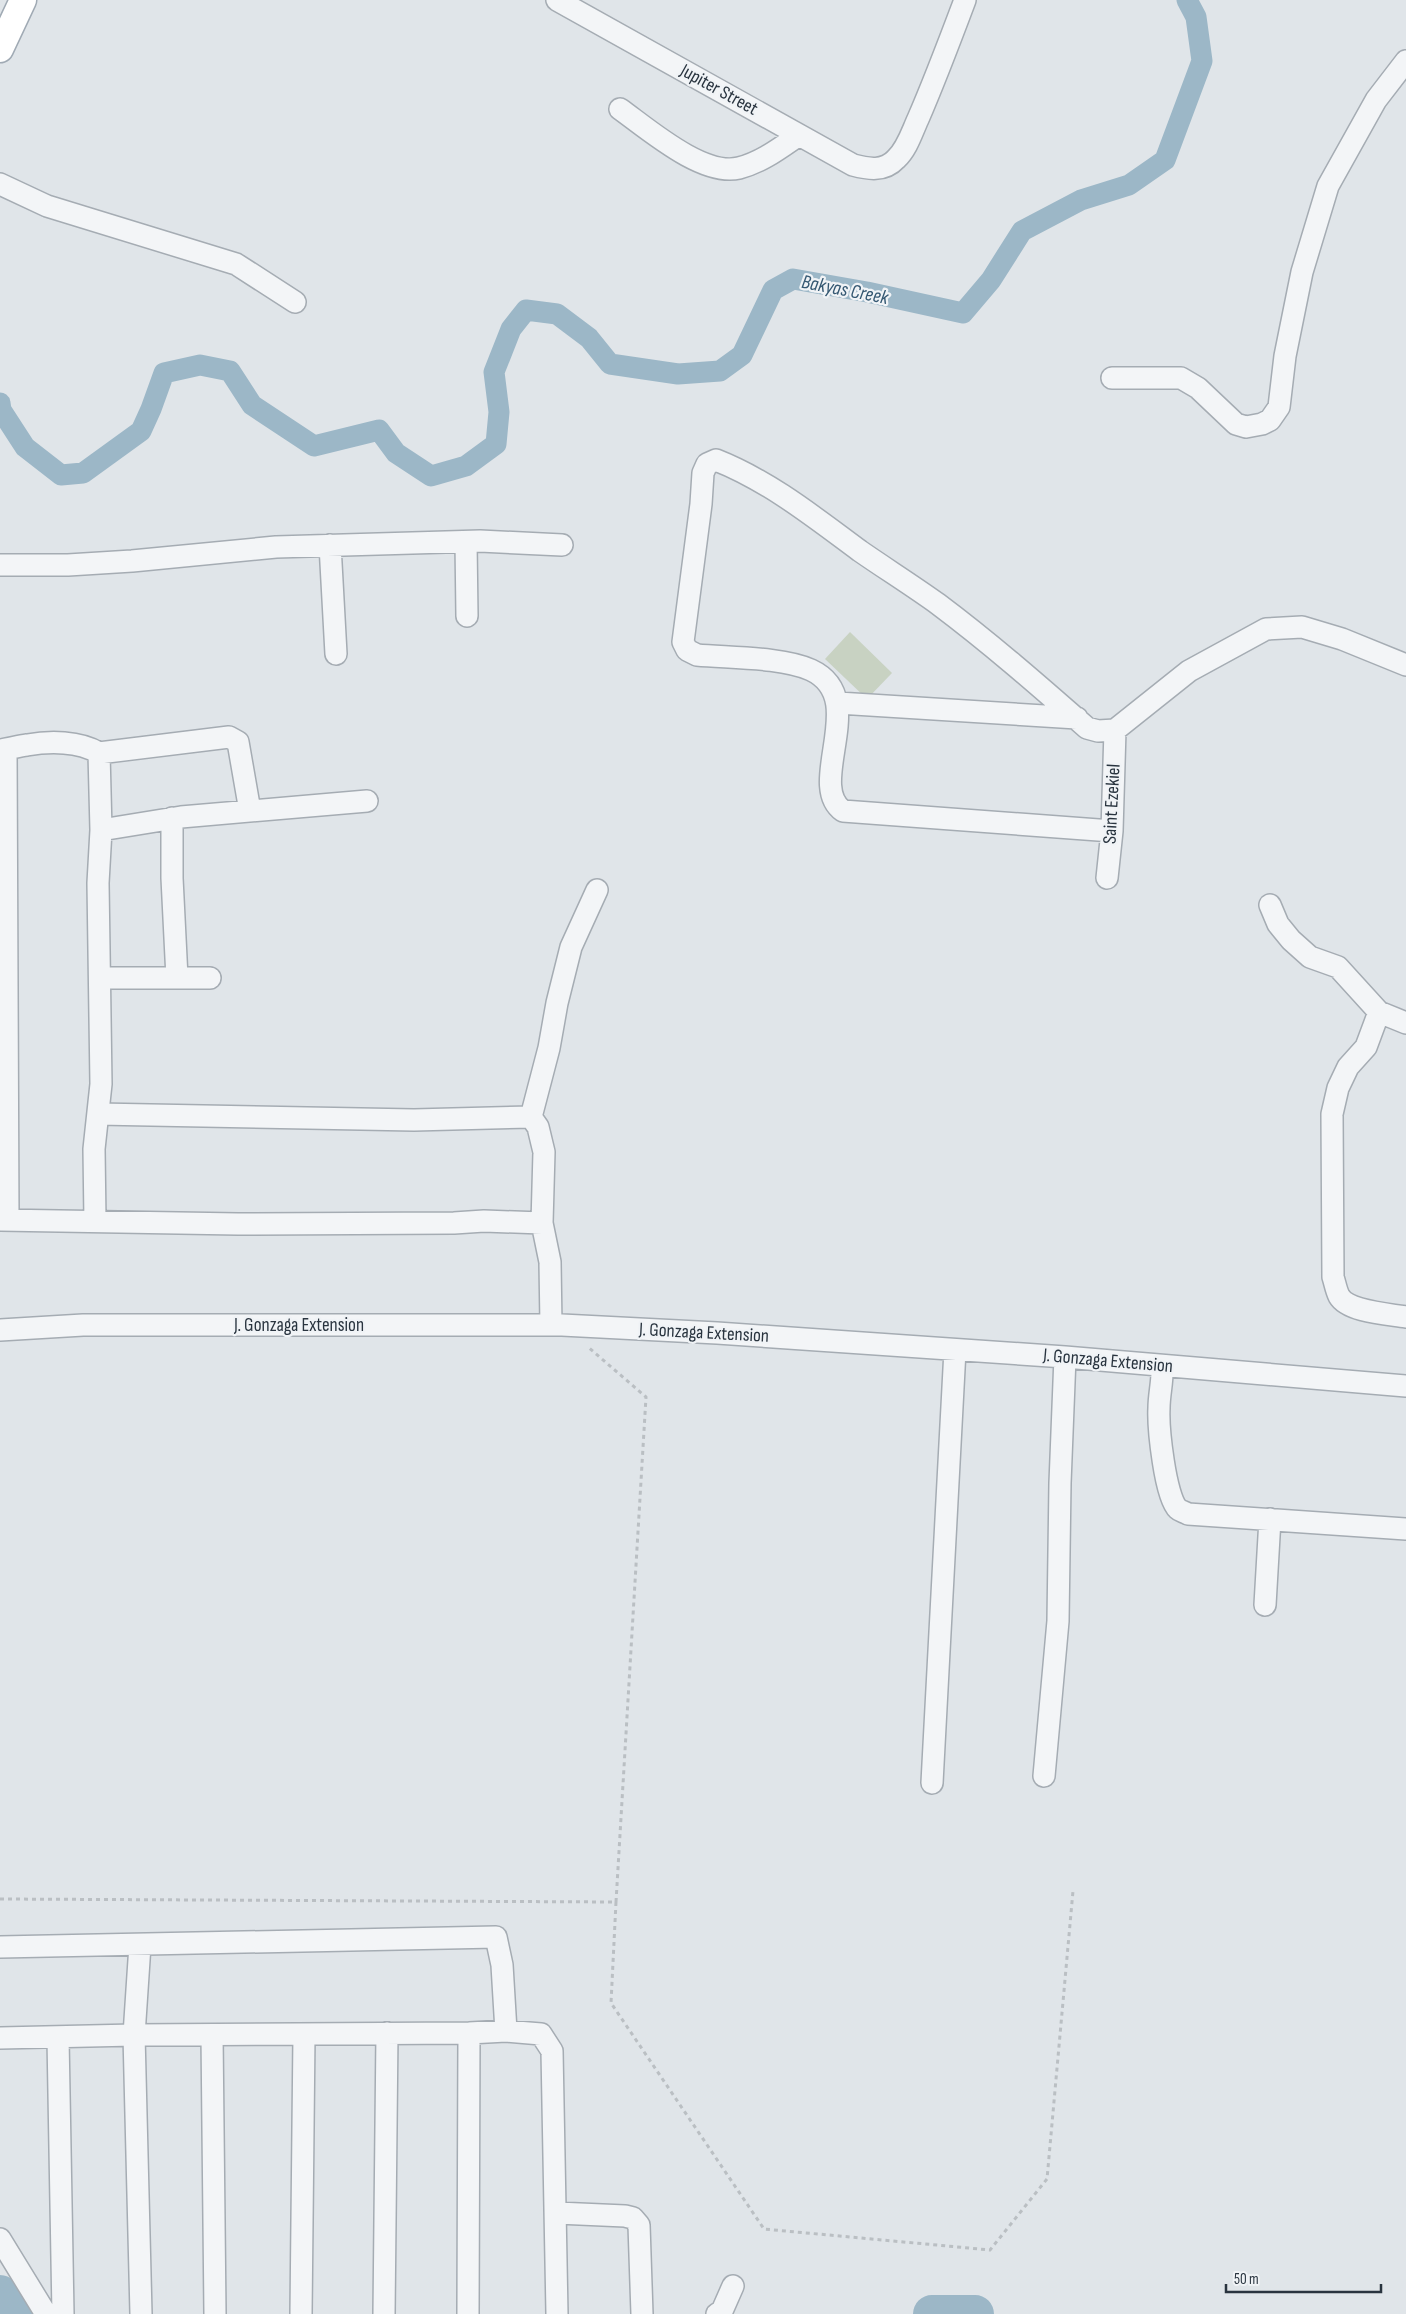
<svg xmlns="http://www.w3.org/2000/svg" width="1406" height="2314" viewBox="0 0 1406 2314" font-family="'Sofia Sans Condensed',sans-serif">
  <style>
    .green { fill: #c8d2c2 }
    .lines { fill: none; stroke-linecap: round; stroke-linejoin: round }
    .canal { stroke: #9cb7c7; stroke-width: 21 }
    .river { stroke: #9cb7c7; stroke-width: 38 }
    .minor-casing { stroke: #a5acb3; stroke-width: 24 }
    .major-casing { stroke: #a0aab4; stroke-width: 29 }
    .path { stroke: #babfc3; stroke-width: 3; stroke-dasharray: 4 4; stroke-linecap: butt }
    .minor { stroke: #f3f5f7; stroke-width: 21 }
    .major { stroke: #fff; stroke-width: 26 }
    .labels { text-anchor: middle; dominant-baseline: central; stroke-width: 4.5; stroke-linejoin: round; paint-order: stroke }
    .street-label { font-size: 19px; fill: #29343f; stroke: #f0f3f6 }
    .water-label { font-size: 20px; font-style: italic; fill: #355872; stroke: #f0f3f6 }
  </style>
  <rect width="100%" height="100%" fill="#e0e5e9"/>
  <path class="green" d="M 850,632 L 892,673 L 867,699 L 825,659 Z"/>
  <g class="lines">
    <path class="canal" d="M 0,403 L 1,410 L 25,447 L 61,475 L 83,473 L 141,431 L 151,409 L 164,373 L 200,365 L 230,371 L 252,405 L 314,446 L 379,430 L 396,453 L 431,476 L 466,466 L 496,444 L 499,412 L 494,372 L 511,329 L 526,310 L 557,314 L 589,338 L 610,364 L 678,374 L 720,371 L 742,355 L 773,290 L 793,279 L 867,292 L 963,313 L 991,280 L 1022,231 L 1081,200 L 1129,185 L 1165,160 L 1202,61 L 1196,17 L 1187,0"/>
    <path class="river" d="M 0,2294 L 13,2314
      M 932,2314 L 975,2314"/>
    <defs>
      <path id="minor" d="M 557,0 L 853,165 C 868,169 884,172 896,159 C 907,149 912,132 918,119 C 935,80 950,40 965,0
        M 620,109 C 648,129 703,177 739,168 C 762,162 780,148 799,135
        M 0,184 L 47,206 L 236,264 L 295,302
        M 1112,378 L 1181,378 L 1198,388 L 1236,424 L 1246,427 L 1262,424 L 1270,420 L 1279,407 L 1285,356 L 1302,272 L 1328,186 L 1376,100 L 1406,61
        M 466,542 L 467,616
        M 330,545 L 336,654
        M 0,565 L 68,565 L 132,561 L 276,547 L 480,541 L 562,545
        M 838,703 L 1077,718
        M 0,750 C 9,749 18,746 27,745 C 50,741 79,741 99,753 L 229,737 L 238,742 L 250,811
        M 6,750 L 8,1220
        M 172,818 L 172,878 L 177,978
        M 101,830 L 181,817 L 367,801
        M 1112,831 L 843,811 C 805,784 871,698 811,670 C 783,657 729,658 697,655 L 687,650 L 683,642 L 701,504 L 703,473 L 707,464 L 716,460 C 769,481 814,517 860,551 C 886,569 913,586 938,604 C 990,643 1038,685 1087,728 L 1098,731 L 1115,730 L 1189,671 L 1266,629 L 1302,627 L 1342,639 L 1406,665
        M 1107,878 L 1112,831 L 1115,730
        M 1270,905 L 1278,924 L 1291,940 L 1310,957 L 1338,967 L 1379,1012 L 1406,1023
        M 100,978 L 210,978
        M 1379,1012 L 1366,1047 L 1348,1067 L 1338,1088 L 1332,1114 L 1333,1277 C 1335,1283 1336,1290 1339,1296 C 1348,1312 1389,1314 1406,1317
        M 98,1114 L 414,1120 L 531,1117 L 538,1127 L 544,1152 L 542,1223 L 550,1262 L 551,1325
        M 531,1117 L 549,1048 L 557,1003 L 571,947 L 597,890
        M 0,1220 L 238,1224 L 454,1223 L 484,1221 L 542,1223
        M 95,1221 L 94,1149 L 101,1084 L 98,883 L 101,830 L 99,753
        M 0,1330 L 83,1325 L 562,1325 L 717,1333 L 1065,1357 L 1406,1386
        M 1162,1366 C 1163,1380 1159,1394 1159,1408 C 1158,1427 1165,1497 1178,1509 C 1180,1511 1185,1512 1188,1514 L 1406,1529
        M 1265,1605 L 1270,1519
        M 1044,1776 L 1058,1621 L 1060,1483 L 1065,1357
        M 932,1783 L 955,1350
        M 140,1945 L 134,2035 L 141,2314
        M 0,1947 L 496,1937 L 502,1965 L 506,2031
        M 212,2035 L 215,2314
        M 0,2038 L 134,2035 L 469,2033 L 506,2031 L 541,2034 L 552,2051 L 557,2314
        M 58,2038 L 63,2314
        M 557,2213 L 625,2216 L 633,2218 L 639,2225 L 642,2314
        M 0,2239 L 46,2314
        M 301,2314 L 304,2035
        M 384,2314 L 387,2033
        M 468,2314 L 469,2033
        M 717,2314 L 722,2311 L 733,2286"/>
      <path id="major" d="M 0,49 L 23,0"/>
    </defs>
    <use href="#minor" class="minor-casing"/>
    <use href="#major" class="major-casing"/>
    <path class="path" d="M 0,1899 L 616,1902 L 646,1397 L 588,1347
      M 616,1902 L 611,2003 L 764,2229 L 990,2250 L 1047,2179 L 1073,1891"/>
    <use href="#minor" class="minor"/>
    <use href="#major" class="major"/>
  </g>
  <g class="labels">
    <g class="street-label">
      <text transform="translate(719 90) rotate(29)">Jupiter Street</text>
      <text transform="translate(1112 804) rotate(-87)">Saint Ezekiel</text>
      <text x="299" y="1325">J. Gonzaga Extension</text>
      <text transform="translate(704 1333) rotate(3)">J. Gonzaga Extension</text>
      <text transform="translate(1108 1361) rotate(5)">J. Gonzaga Extension</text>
    </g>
    <g class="water-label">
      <text transform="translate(845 290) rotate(11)">Bakyas Creek</text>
    </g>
  </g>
  <path d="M1226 2284v8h155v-8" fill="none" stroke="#29343f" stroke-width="2.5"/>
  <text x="1234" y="2284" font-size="15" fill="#29343f" stroke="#f0f3f6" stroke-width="4" paint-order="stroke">50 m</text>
</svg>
